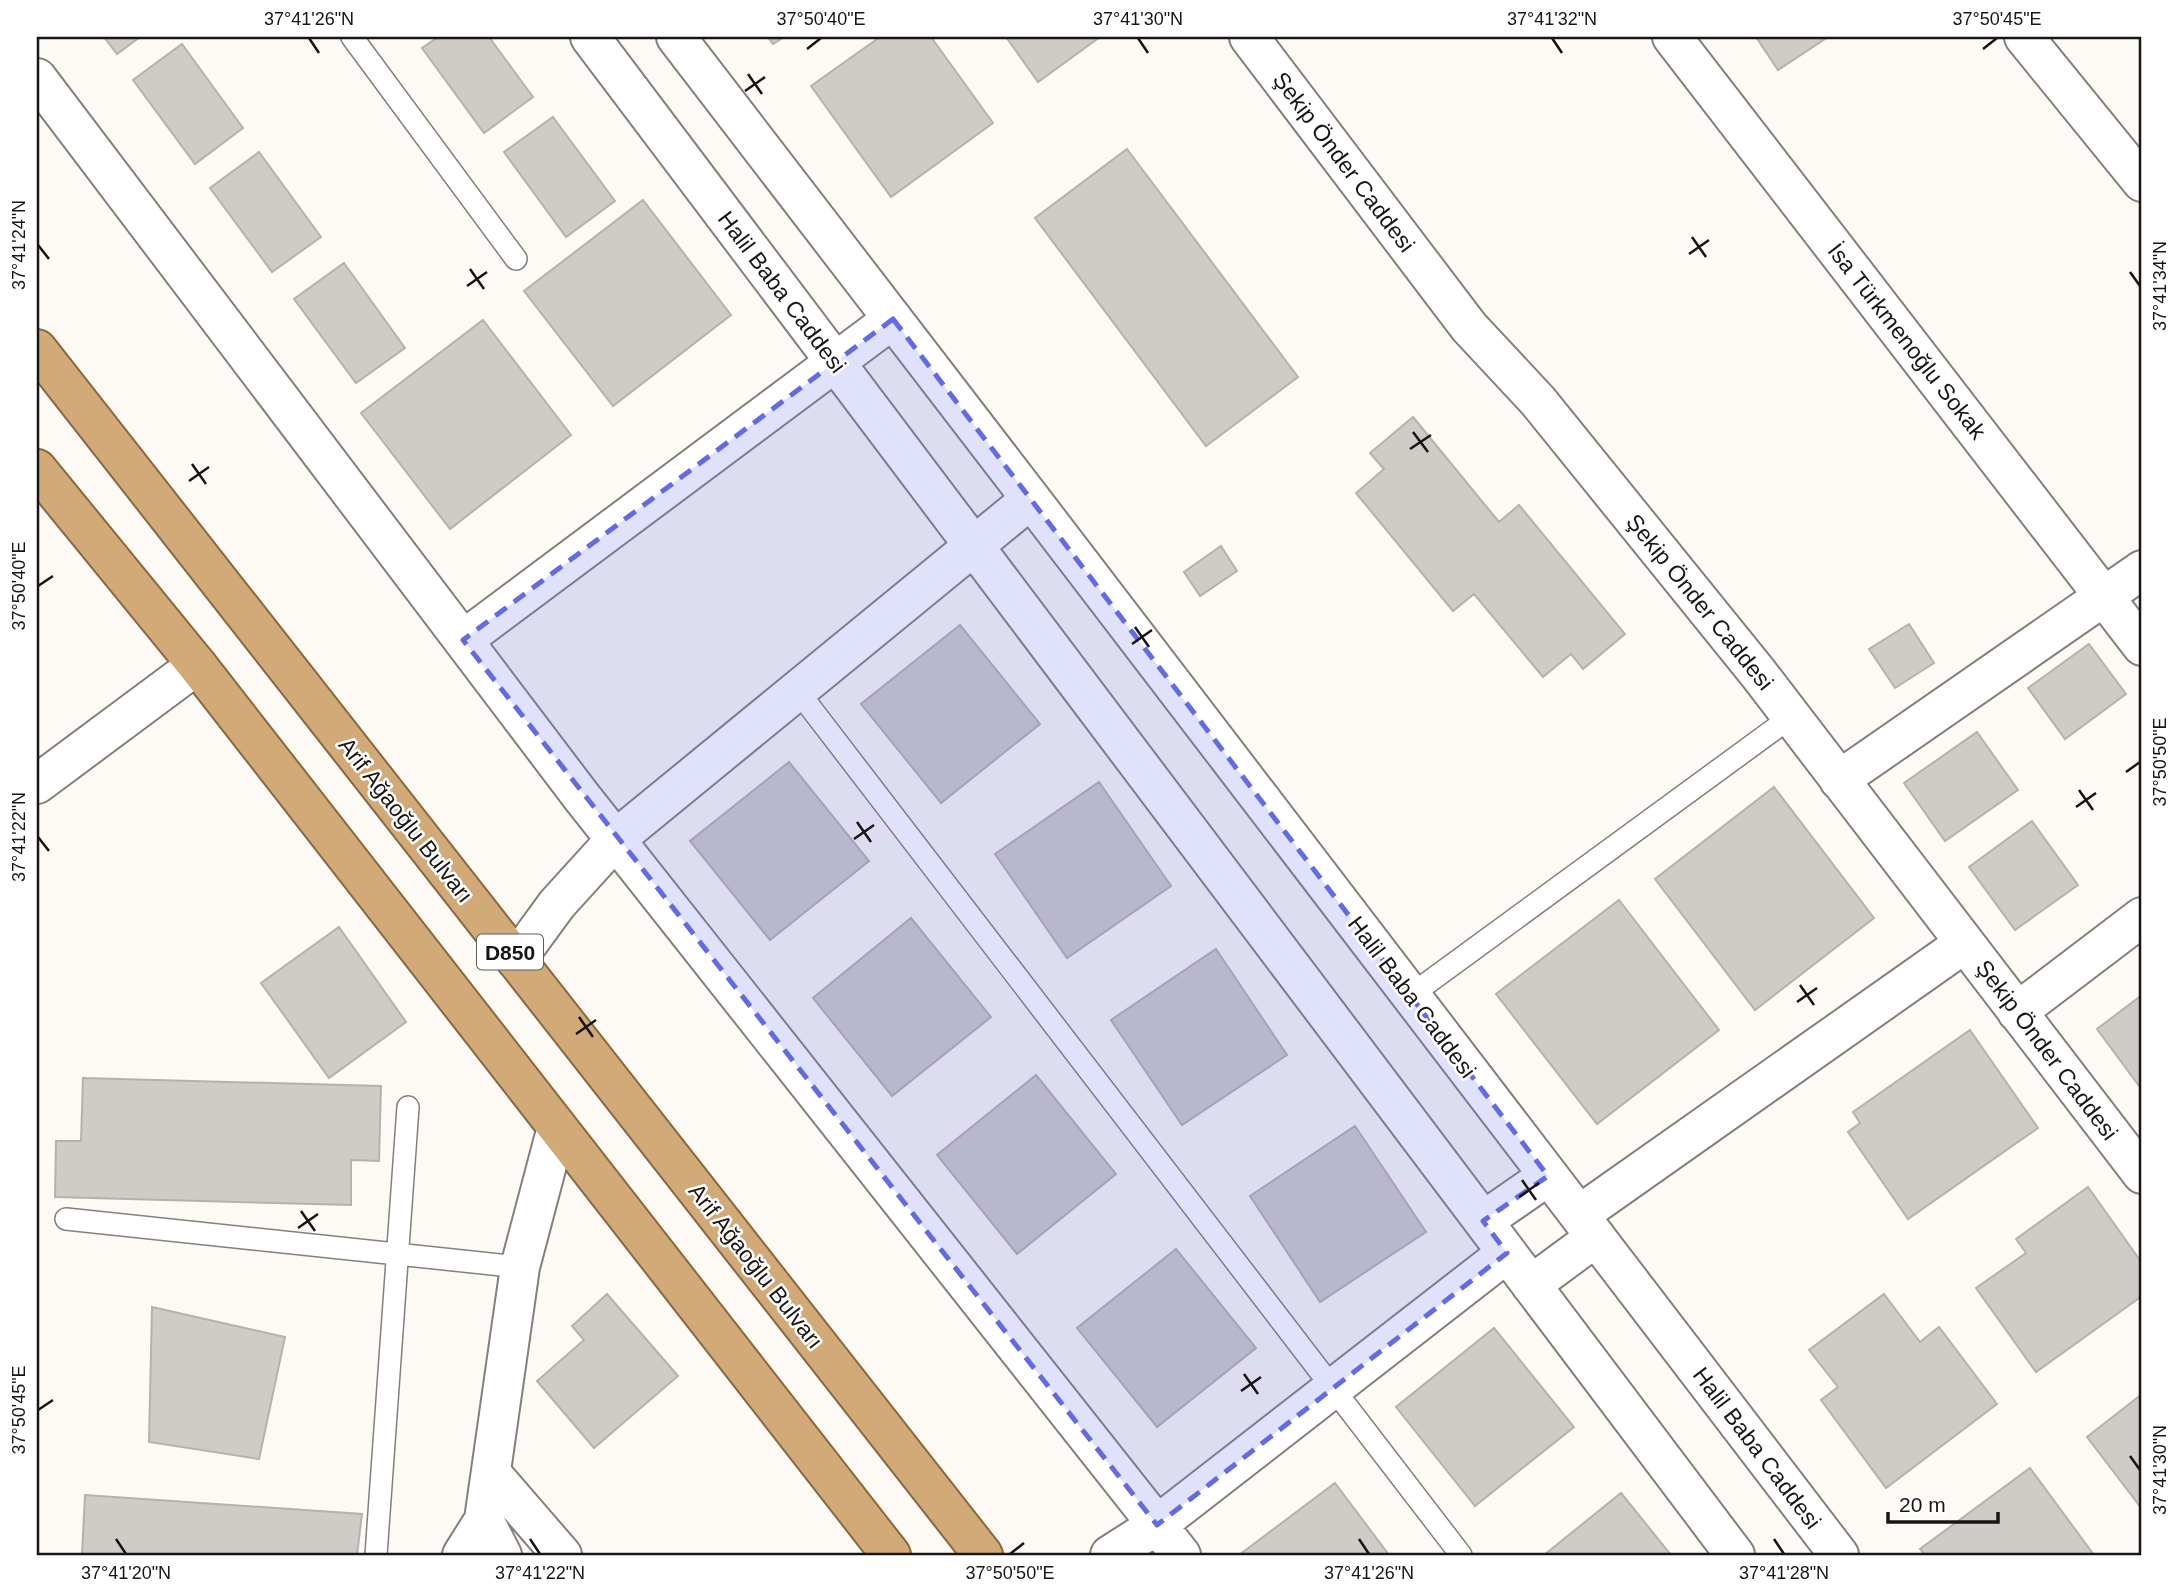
<svg xmlns="http://www.w3.org/2000/svg" width="2179" height="1592" viewBox="0 0 2179 1592" font-family="Arial,sans-serif">
  <style>
    .building { fill: #cfcbc7; stroke: #b5b1ad; stroke-width: 2 }
    .lines { fill: none; stroke-linecap: round; stroke-linejoin: round }
    .service-casing { stroke: #83807c; stroke-width: 24 }
    .minor-casing { stroke: #83807c; stroke-width: 42 }
    .trunk-casing { stroke: #89683f; stroke-width: 42 }
    .service { stroke: #fff; stroke-width: 21 }
    .minor { stroke: #fff; stroke-width: 38 }
    .trunk { stroke: #d2aa78; stroke-width: 38 }
    .marked { fill: #636be4; fill-opacity: 0.2; stroke: #636be4; stroke-width: 5; stroke-dasharray: 14 9; stroke-linejoin: round }
    .ticks { fill: none; stroke: #181615; stroke-width: 2.5 }
    .labels { text-anchor: middle; dominant-baseline: central; stroke-width: 5; stroke-linejoin: round; paint-order: stroke }
    .shield { fill: #fff; stroke: #5d5c5b; stroke-width: 2 }
    .shield-label { font-size: 21px; font-weight: bold; fill: #181615 }
    .street-label { font-size: 23px; fill: #181615; stroke: #fff }
    .neatline { fill: none; stroke: #181615; stroke-width: 2.5 }
    .ticks-label { font-size: 18px; text-anchor: middle; fill: #181615 }
  </style>
  <rect width="100%" height="100%" fill="#fdf9f4"/>
  <path class="building" d="M 104,37 L 140,37 L 117,54 Z
    M 438,37 L 489,37 L 533,97 L 484,133 L 422,48 Z
    M 768,37 L 784,37 L 773,44 Z
    M 880,37 L 931,37 L 993,123 L 891,197 L 811,86 Z
    M 1006,37 L 1100,37 L 1038,82 Z
    M 1756,37 L 1828,37 L 1778,70 Z
    M 182,44 L 243,128 L 195,164 L 133,80 Z
    M 553,117 L 615,201 L 566,237 L 504,152 Z
    M 1127,149 L 1298,377 L 1206,446 L 1035,218 Z
    M 259,152 L 321,237 L 272,272 L 210,188 Z
    M 643,200 L 731,315 L 613,406 L 524,291 Z
    M 344,263 L 405,348 L 356,383 L 294,299 Z
    M 483,320 L 571,435 L 450,529 L 361,413 Z
    M 1413,417 L 1499,522 L 1519,505 L 1625,634 L 1583,669 L 1571,654 L 1543,677 L 1474,594 L 1453,611 L 1356,493 L 1384,469 L 1370,453 Z
    M 1221,546 L 1237,571 L 1200,596 L 1184,572 Z
    M 1909,624 L 1934,663 L 1895,688 L 1869,649 Z
    M 960,625 L 1040,724 L 941,803 L 861,704 Z
    M 2089,644 L 2126,694 L 2065,739 L 2028,688 Z
    M 1977,732 L 2018,790 L 1945,841 L 1904,783 Z
    M 789,762 L 869,861 L 770,940 L 690,841 Z
    M 1099,782 L 1171,886 L 1067,958 L 995,854 Z
    M 1774,787 L 1874,918 L 1755,1010 L 1655,879 Z
    M 2032,821 L 2078,885 L 2015,930 L 1969,867 Z
    M 1619,900 L 1719,1030 L 1597,1124 L 1496,994 Z
    M 911,918 L 991,1017 L 892,1096 L 813,998 Z
    M 339,927 L 406,1022 L 329,1078 L 261,983 Z
    M 1216,949 L 1287,1055 L 1182,1125 L 1111,1020 Z
    M 2142,995 L 2142,1084 L 2139,1086 L 2097,1029 Z
    M 1970,1030 L 2038,1128 L 1908,1219 L 1848,1132 L 1860,1123 L 1853,1112 Z
    M 1036,1075 L 1116,1174 L 1017,1254 L 937,1155 Z
    M 83,1078 L 381,1086 L 379,1161 L 351,1160 L 351,1205 L 55,1197 L 56,1141 L 81,1141 Z
    M 1355,1126 L 1426,1232 L 1320,1302 L 1250,1196 Z
    M 2088,1187 L 2142,1263 L 2142,1296 L 2036,1372 L 1976,1288 L 2026,1253 L 2016,1239 Z
    M 1176,1249 L 1256,1348 L 1157,1427 L 1077,1328 Z
    M 607,1294 L 678,1376 L 594,1448 L 537,1381 L 584,1340 L 572,1326 Z
    M 1884,1294 L 1920,1342 L 1939,1327 L 1997,1404 L 1886,1488 L 1821,1400 L 1838,1387 L 1809,1350 Z
    M 152,1307 L 285,1337 L 259,1459 L 149,1442 Z
    M 1494,1328 L 1574,1427 L 1475,1506 L 1396,1407 Z
    M 2142,1394 L 2142,1509 L 2087,1437 Z
    M 2030,1468 L 2094,1555 L 1925,1555 L 1920,1549 Z
    M 1335,1483 L 1389,1555 L 1239,1555 Z
    M 1621,1493 L 1671,1555 L 1544,1555 Z
    M 85,1495 L 362,1514 L 357,1555 L 82,1555 Z"/>
  <g class="lines">
    <defs>
      <path id="service" d="M 352,37 L 516,259
        M 797,690 L 1461,1555
        M 1411,995 L 1791,717
        M 66,1219 L 520,1267
        M 376,1555 L 408,1107"/>
      <path id="minor" d="M 590,37 L 1735,1555
        M 676,37 L 1031,499
        M 1249,37 L 1469,327 L 1538,401 L 1758,673 L 2142,1174
        M 1672,37 L 2142,646
        M 2024,37 L 2142,182
        M 37,78 L 581,796 L 1181,1555
        M 463,640 L 893,319
        M 1839,780 L 2142,570
        M 37,784 L 197,665
        M 516,960 L 557,904 L 616,839 L 1031,499 L 1839,1555
        M 2017,1012 L 2142,917
        M 1579,1215 L 1965,943
        M 1483,1221 L 1548,1176
        M 1531,1285 L 1596,1237
        M 491,1473 L 562,1555
        M 484,1520 L 520,1267 L 557,1127
        M 462,1555 L 484,1520 L 502,1555
        M 1110,1555 L 1157,1525 L 1507,1253"/>
      <path id="trunk" d="M 37,349 L 983,1555
        M 37,469 L 197,665 L 891,1555"/>
    </defs>
    <use href="#service" class="service-casing"/>
    <use href="#minor" class="minor-casing"/>
    <use href="#trunk" class="trunk-casing"/>
    <use href="#service" class="service"/>
    <use href="#minor" class="minor"/>
    <use href="#trunk" class="trunk"/>
  </g>
  <path class="marked" d="M 893,319 L 1548,1176 L 1483,1221 L 1507,1253 L 1157,1525 L 463,640 Z"/>
  <path class="ticks" d="M 309,38 L 319,53M 1138,38 L 1148,53M 1552,38 L 1562,53M 807,49 L 821,38M 1983,49 L 1997,38M 748,74 L 762,94M 745,91 L 765,77M 1692,237 L 1706,257M 38,245 L 49,259M 1689,254 L 1709,240M 470,269 L 484,289M 2130,272 L 2140,286M 467,286 L 487,272M 1413,432 L 1428,452M 1410,449 L 1431,435M 192,464 L 206,484M 189,481 L 209,467M 38,586 L 53,576M 1135,627 L 1149,647M 1132,644 L 1152,630M 2126,772 L 2140,762M 2079,790 L 2093,810M 2076,807 L 2096,793M 857,822 L 871,842M 38,837 L 49,851M 854,839 L 874,825M 1800,985 L 1814,1005M 1797,1002 L 1817,988M 579,1017 L 593,1037M 576,1034 L 596,1020M 1522,1180 L 1536,1200M 1519,1197 L 1539,1183M 301,1211 L 315,1231M 298,1228 L 318,1214M 1244,1374 L 1258,1394M 1241,1391 L 1261,1377M 38,1410 L 53,1400M 2130,1456 L 2140,1470M 116,1539 L 126,1554M 530,1539 L 540,1554M 1359,1539 L 1369,1554M 1774,1539 L 1784,1554M 1010,1554 L 1024,1543"/>
  <g class="labels">
    <rect class="shield" x="477" y="934.5" width="66" height="35" rx="5"/>
    <g class="shield-label">
      <text x="510" y="952">D850</text>
    </g>
    <g class="street-label">
      <text transform="translate(1344 162) rotate(53)">Şekip Önder Caddesi</text>
      <text transform="translate(782 292) rotate(53)">Halil Baba Caddesi</text>
      <text transform="translate(1907 341) rotate(52)">İsa Türkmenoğlu Sokak</text>
      <text transform="translate(1700 602) rotate(51)">Şekip Önder Caddesi</text>
      <text transform="translate(406 820) rotate(52)">Arif Ağaoğlu Bulvarı</text>
      <text transform="translate(1412 997) rotate(53)">Halil Baba Caddesi</text>
      <text transform="translate(2047 1050) rotate(53)">Şekip Önder Caddesi</text>
      <text transform="translate(756 1266) rotate(52)">Arif Ağaoğlu Bulvarı</text>
      <text transform="translate(1757 1448) rotate(53)">Halil Baba Caddesi</text>
    </g>
  </g>
  <rect width="2179" height="1592" fill="none" stroke="#ffffff" stroke-width="77"/>
  <path d="M1888 1512v10h110v-10" fill="none" stroke="#181615" stroke-width="3.5"/>
  <text x="1899" y="1512" font-size="21" fill="#181615" stroke="#ffffff" stroke-width="5" paint-order="stroke">20 m</text>
  <rect x="38" y="38" width="2102" height="1516" class="neatline"/>
  <g class="ticks-label">
    <text x="309" y="25">37°41'26"N</text>
    <text x="821" y="25">37°50'40"E</text>
    <text x="1138" y="25">37°41'30"N</text>
    <text x="1552" y="25">37°41'32"N</text>
    <text x="1997" y="25">37°50'45"E</text>
    <text transform="translate(19 245) rotate(-90)" y="6">37°41'24"N</text>
    <text transform="translate(2160 286) rotate(-90)" y="6">37°41'34"N</text>
    <text transform="translate(19 586) rotate(-90)" y="6">37°50'40"E</text>
    <text transform="translate(2160 762) rotate(-90)" y="6">37°50'50"E</text>
    <text transform="translate(19 837) rotate(-90)" y="6">37°41'22"N</text>
    <text transform="translate(19 1410) rotate(-90)" y="6">37°50'45"E</text>
    <text transform="translate(2160 1470) rotate(-90)" y="6">37°41'30"N</text>
    <text x="126" y="1579">37°41'20"N</text>
    <text x="540" y="1579">37°41'22"N</text>
    <text x="1010" y="1579">37°50'50"E</text>
    <text x="1369" y="1579">37°41'26"N</text>
    <text x="1784" y="1579">37°41'28"N</text>
  </g>
</svg>
